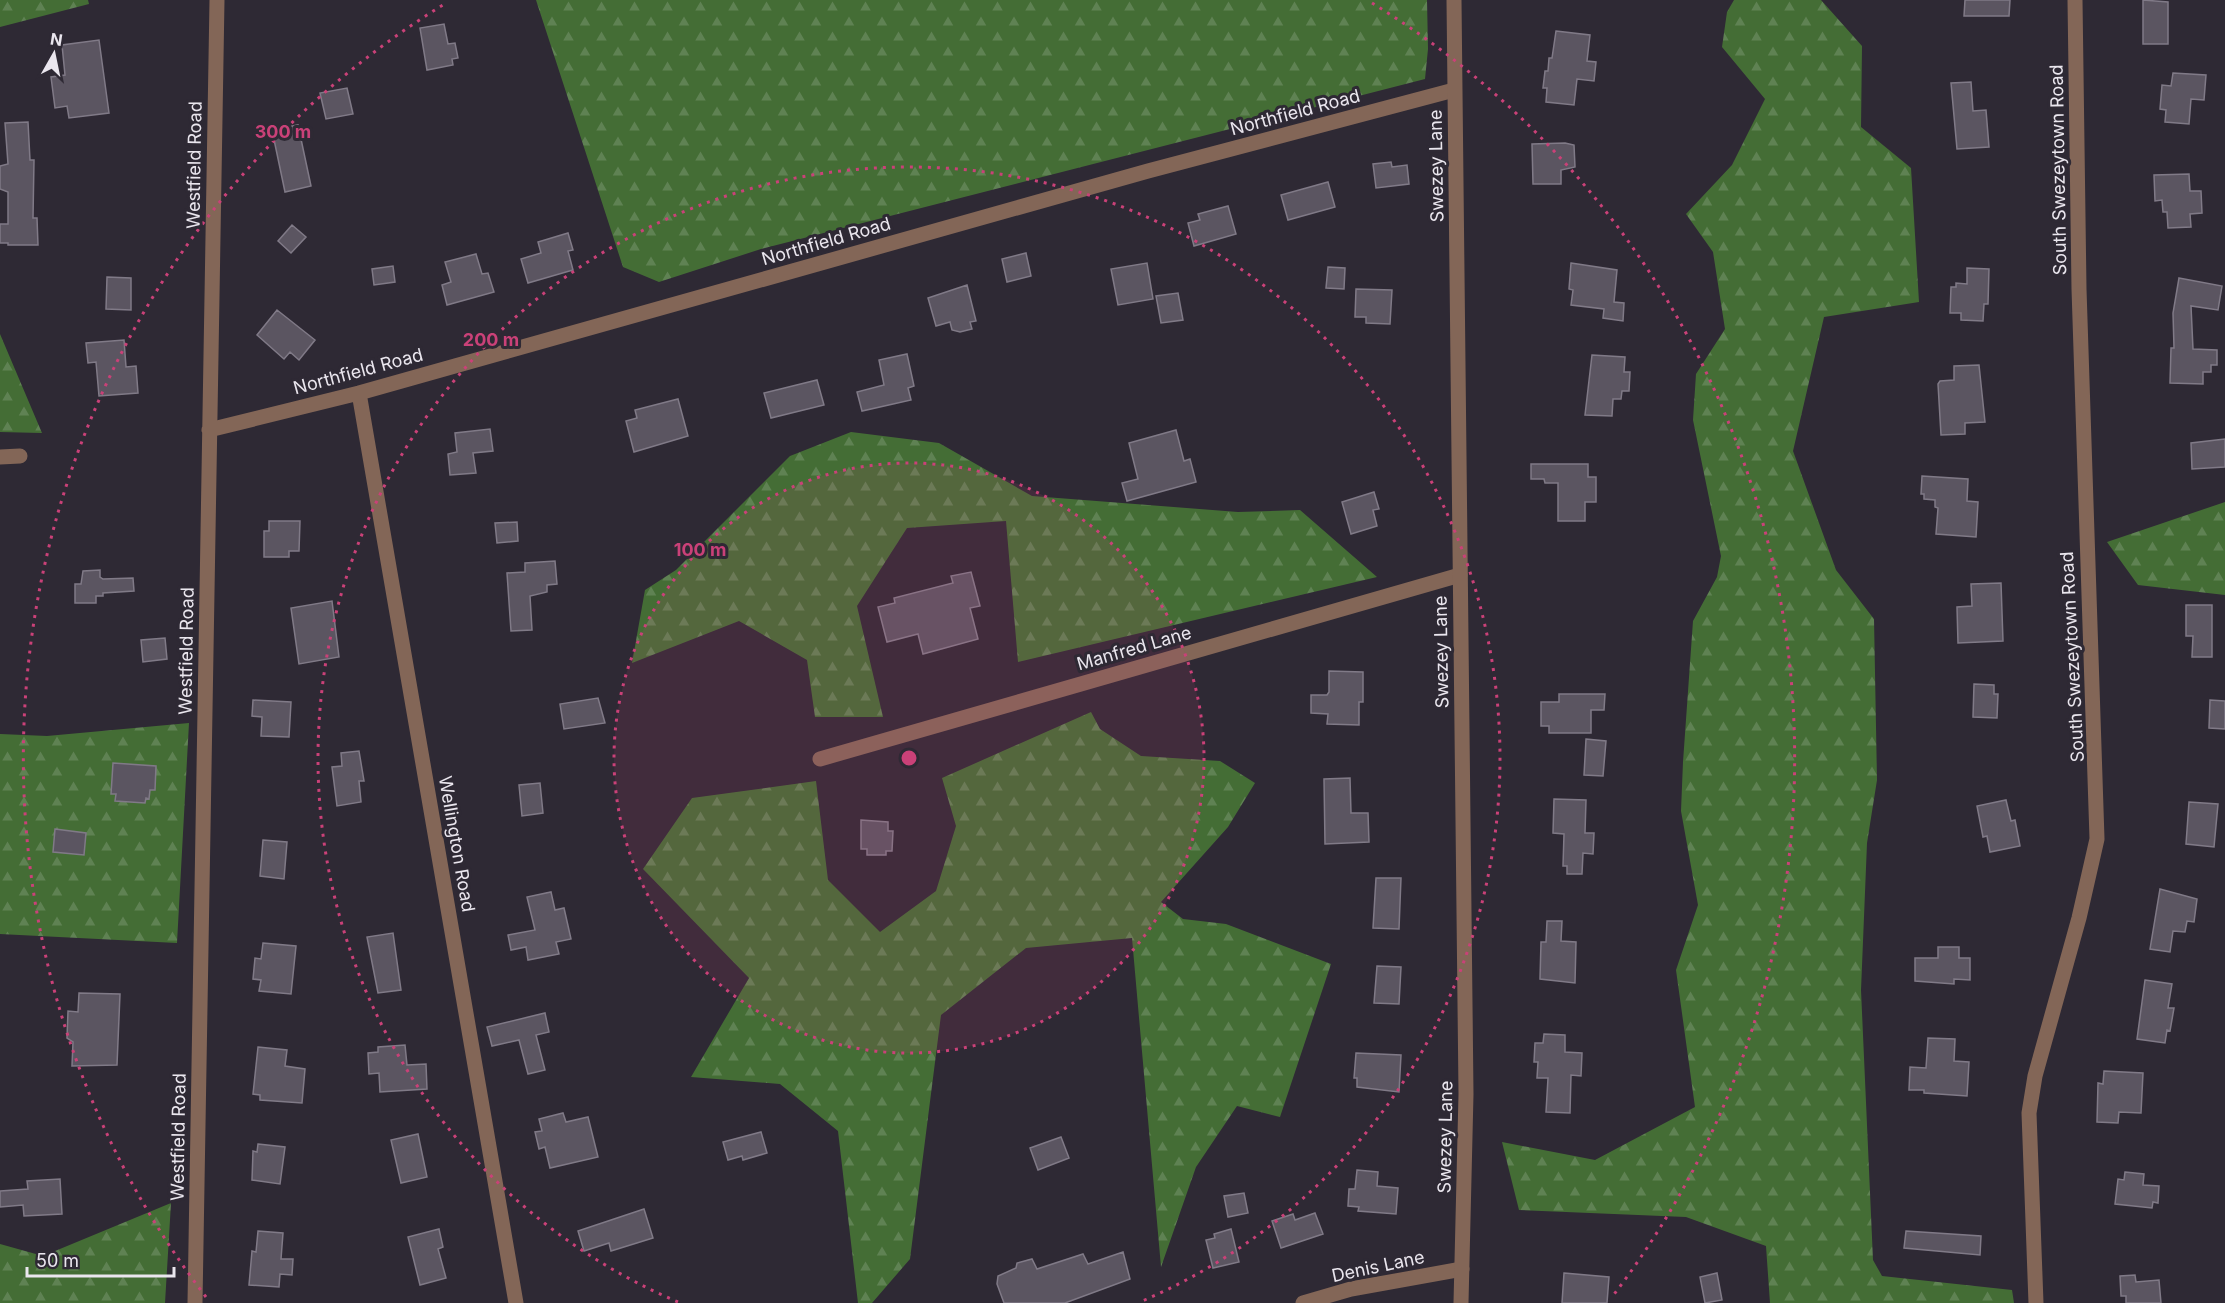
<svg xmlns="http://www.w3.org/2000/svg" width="2225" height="1303" viewBox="0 0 2225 1303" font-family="Inter,sans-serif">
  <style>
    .forest { fill: url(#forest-firs) }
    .building { fill: #5b5561; stroke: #807a87; stroke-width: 1.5 }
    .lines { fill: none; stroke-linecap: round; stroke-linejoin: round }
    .minor { stroke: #836657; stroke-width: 15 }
    .tertiary { stroke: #836657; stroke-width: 15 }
    .ring { fill: none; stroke: #ca4178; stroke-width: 3; stroke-dasharray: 3 6 }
    .labels { text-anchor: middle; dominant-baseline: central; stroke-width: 6; stroke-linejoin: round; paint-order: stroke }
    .street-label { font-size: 18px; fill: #eae6ee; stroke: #2e2934 }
    .centre { fill: #ca4178; stroke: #2e2934; stroke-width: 3 }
    .ring-label { font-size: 18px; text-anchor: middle; font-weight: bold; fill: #ca4178; stroke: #2e2934; stroke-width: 6; stroke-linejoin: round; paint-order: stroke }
  </style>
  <defs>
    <pattern id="forest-firs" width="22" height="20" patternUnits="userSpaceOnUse" patternTransform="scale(1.5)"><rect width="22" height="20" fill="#446d35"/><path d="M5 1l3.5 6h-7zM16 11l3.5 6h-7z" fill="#5f8253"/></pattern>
  </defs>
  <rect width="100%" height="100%" fill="#2e2934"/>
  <path class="forest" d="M 0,0 L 88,0 L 89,4 L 0,27 Z
    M 536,0 L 1427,0 L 1428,49 L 1425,79 L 761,249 L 659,282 L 623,267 Z
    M 1734,0 L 1821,0 L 1862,46 L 1861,127 L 1911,168 L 1919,302 L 1824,317 L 1793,451 L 1836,570 L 1874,619 L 1877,780 L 1867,843 L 1861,990 L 1873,1260 L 1882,1276 L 2012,1290 L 2014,1303 L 1770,1303 L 1766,1246 L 1686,1217 L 1519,1210 L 1502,1142 L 1595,1160 L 1695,1107 L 1676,970 L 1698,905 L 1681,811 L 1683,762 L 1693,621 L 1717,577 L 1721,556 L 1693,420 L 1696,374 L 1725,329 L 1713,252 L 1686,214 L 1732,165 L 1765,99 L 1722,47 L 1727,12 Z
    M 0,334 L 42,433 L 0,432 Z
    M 851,432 L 939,443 L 1032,496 L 1238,512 L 1300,510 L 1377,577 L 1018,662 L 1006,521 L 907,528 L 857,606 L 883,717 L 815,717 L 807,660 L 739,621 L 632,663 L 645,590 L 676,570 L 790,456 Z
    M 2225,502 L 2225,595 L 2138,585 L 2107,542 Z
    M 1091,712 L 1100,729 L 1141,756 L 1220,761 L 1255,783 L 1228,827 L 1161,902 L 1183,919 L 1226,924 L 1331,964 L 1280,1117 L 1237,1106 L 1196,1167 L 1161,1267 L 1132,938 L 1026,948 L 941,1015 L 910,1259 L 872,1303 L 858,1303 L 838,1131 L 780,1084 L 691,1077 L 749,978 L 643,869 L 692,798 L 816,781 L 828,880 L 880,932 L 936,891 L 956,826 L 942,778 Z
    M 189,723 L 177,943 L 0,934 L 0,734 L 47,736 Z
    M 171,1203 L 165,1303 L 0,1303 L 0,1244 L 43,1256 Z"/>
  <path class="building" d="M 1965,0 L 2010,0 L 2009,16 L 1964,16 Z
    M 2143,0 L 2168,2 L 2168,44 L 2143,44 Z
    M 444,24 L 448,44 L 455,43 L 458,58 L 452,59 L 453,65 L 427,70 L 420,28 Z
    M 1556,31 L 1590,35 L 1587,61 L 1596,62 L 1594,81 L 1577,79 L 1574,105 L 1546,102 L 1547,88 L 1543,88 L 1545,71 L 1548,71 L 1549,58 L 1552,58 Z
    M 99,40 L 109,113 L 69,118 L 67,106 L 55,108 L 51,77 L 65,75 L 62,45 Z
    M 2173,73 L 2206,75 L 2204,100 L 2191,99 L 2189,124 L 2165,122 L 2166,110 L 2160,109 L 2162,85 L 2171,86 Z
    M 1971,82 L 1973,111 L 1986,110 L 1989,147 L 1957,149 L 1951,83 Z
    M 347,88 L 353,114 L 326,119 L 320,93 Z
    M 28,122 L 30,160 L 34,160 L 33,218 L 37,218 L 38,245 L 8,245 L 8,243 L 0,243 L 0,224 L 8,224 L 8,192 L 0,189 L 0,166 L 8,164 L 5,123 Z
    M 298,125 L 311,186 L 285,192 L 272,130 Z
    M 1565,143 L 1574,145 L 1575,167 L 1561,170 L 1561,184 L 1533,184 L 1532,144 Z
    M 1391,162 L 1392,167 L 1407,165 L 1409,184 L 1376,188 L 1373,164 Z
    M 2189,174 L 2190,191 L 2201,191 L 2202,213 L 2190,214 L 2191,227 L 2168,228 L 2167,212 L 2163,212 L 2162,200 L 2155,201 L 2154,175 Z
    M 1328,182 L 1335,207 L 1288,220 L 1281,195 Z
    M 1228,206 L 1236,234 L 1194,246 L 1188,223 L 1200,220 L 1198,214 Z
    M 292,225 L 306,237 L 291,253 L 278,241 Z
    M 568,233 L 573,250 L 568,251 L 573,270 L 528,283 L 521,259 L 541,253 L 538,242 Z
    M 1026,253 L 1031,276 L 1007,282 L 1002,259 Z
    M 476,254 L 482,274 L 488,273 L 494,292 L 447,305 L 442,285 L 451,282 L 445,262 Z
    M 1147,263 L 1153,299 L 1118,305 L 1111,269 Z
    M 1571,263 L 1617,270 L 1614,302 L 1624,303 L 1623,321 L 1603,318 L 1604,309 L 1571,305 L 1573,290 L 1569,289 Z
    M 393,266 L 395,282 L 374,285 L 372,269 Z
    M 1328,267 L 1345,268 L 1344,289 L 1326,288 Z
    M 1967,268 L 1989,269 L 1988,304 L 1984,304 L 1983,321 L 1961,320 L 1961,313 L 1950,313 L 1951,287 L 1956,287 L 1956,283 L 1967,284 Z
    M 107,277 L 131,278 L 131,310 L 106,309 Z
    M 2179,278 L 2222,286 L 2218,310 L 2191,306 L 2193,349 L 2217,350 L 2217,365 L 2211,365 L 2211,372 L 2203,372 L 2203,384 L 2170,383 L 2171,348 L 2174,348 L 2173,313 Z
    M 967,285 L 976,321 L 970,322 L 972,329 L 960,332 L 952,330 L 950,322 L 936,326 L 928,298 Z
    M 1356,289 L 1392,290 L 1390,324 L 1366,323 L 1366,317 L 1355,317 Z
    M 1178,293 L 1183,320 L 1161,323 L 1156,296 Z
    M 277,310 L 315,340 L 299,360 L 290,352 L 284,359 L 257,335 Z
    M 124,340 L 126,367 L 136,366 L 138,393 L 99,396 L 96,362 L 88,363 L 86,343 Z
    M 907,354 L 914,386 L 908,388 L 911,400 L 862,411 L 857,392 L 884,385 L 879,360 Z
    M 1592,355 L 1625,357 L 1624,372 L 1630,372 L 1629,391 L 1622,391 L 1621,399 L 1613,399 L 1612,416 L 1585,415 Z
    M 1979,365 L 1985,422 L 1965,423 L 1965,434 L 1941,435 L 1938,384 L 1940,381 L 1954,380 L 1954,366 Z
    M 817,380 L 824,405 L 771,418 L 764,393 Z
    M 678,399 L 688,436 L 634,452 L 626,421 L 637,418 L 635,410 Z
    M 490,429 L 493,451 L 473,453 L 476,473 L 450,475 L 448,454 L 457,452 L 455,433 Z
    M 1176,430 L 1184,461 L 1190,459 L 1196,482 L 1127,501 L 1122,483 L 1138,479 L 1129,443 Z
    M 2225,439 L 2225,467 L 2192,469 L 2191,443 Z
    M 1531,464 L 1588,464 L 1588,477 L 1596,477 L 1596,502 L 1585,502 L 1585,521 L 1558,521 L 1558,483 L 1545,483 L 1544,479 L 1531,479 Z
    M 1922,476 L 1968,479 L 1967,501 L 1978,502 L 1976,537 L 1936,534 L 1938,508 L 1935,507 L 1935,500 L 1924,499 L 1924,494 L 1921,494 Z
    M 1374,492 L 1379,509 L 1373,510 L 1377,526 L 1351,534 L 1342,502 Z
    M 269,521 L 300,521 L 299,551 L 289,551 L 289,557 L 264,557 L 264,531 L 269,531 Z
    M 517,522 L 518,541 L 497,543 L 495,523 Z
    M 555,561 L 557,584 L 547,585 L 547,592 L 530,596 L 532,630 L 511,631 L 507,573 L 525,572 L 525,563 Z
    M 100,570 L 100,577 L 103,579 L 133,578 L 134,591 L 103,593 L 103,596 L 96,596 L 96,603 L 75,603 L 75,584 L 81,584 L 83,571 Z
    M 971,572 L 980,606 L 970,608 L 978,639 L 923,654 L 918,634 L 887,642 L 878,607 L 895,603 L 894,598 L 953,583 L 951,576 Z
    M 2001,583 L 2003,641 L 1958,643 L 1957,607 L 1972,606 L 1971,584 Z
    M 332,601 L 339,657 L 299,664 L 291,608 Z
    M 2186,605 L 2212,605 L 2212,657 L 2192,657 L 2193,636 L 2186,636 Z
    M 165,638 L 167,659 L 143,662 L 141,640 Z
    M 1329,671 L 1363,672 L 1363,702 L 1359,702 L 1359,725 L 1327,724 L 1328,714 L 1311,713 L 1311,695 L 1327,695 L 1329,692 Z
    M 1974,684 L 1994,685 L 1994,694 L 1998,694 L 1997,718 L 1973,717 Z
    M 1559,694 L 1605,694 L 1604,710 L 1591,710 L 1591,733 L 1549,733 L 1549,726 L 1541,726 L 1541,702 L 1559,702 Z
    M 598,698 L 605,723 L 564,729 L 560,704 Z
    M 253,700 L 291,702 L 289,737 L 261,736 L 262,717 L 252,716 Z
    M 2210,700 L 2225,701 L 2225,729 L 2209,728 Z
    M 1586,739 L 1606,741 L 1603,776 L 1584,775 Z
    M 359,751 L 364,781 L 359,781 L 361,802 L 337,806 L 332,767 L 342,766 L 341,753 Z
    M 113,763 L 156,766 L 155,790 L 150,790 L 149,799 L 146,798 L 145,803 L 115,801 L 116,794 L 111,794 Z
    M 1350,778 L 1351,813 L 1368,813 L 1369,842 L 1325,844 L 1324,779 Z
    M 540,783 L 543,813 L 522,816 L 519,785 Z
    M 1554,799 L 1586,800 L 1585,833 L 1594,833 L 1593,854 L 1583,853 L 1582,874 L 1567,874 L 1567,866 L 1563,866 L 1564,834 L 1553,833 Z
    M 2006,800 L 2011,821 L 2015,820 L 2020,846 L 1990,852 L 1987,836 L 1983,837 L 1977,806 Z
    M 2189,802 L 2218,804 L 2214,847 L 2186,844 Z
    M 861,820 L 888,822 L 888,831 L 893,831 L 892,851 L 886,851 L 886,855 L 867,855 L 867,849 L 861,849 Z
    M 55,829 L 86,833 L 84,855 L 53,852 Z
    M 263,840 L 287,842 L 284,879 L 260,876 Z
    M 1376,878 L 1401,878 L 1399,929 L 1373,928 Z
    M 2160,889 L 2197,899 L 2194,922 L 2187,921 L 2185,932 L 2173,931 L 2170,952 L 2150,949 Z
    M 551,892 L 555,910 L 564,908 L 571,939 L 556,942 L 559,954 L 528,960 L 526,947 L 511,950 L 508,935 L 535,930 L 527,897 Z
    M 1547,921 L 1562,921 L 1561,941 L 1576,942 L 1575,983 L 1540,979 L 1541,942 L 1546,942 Z
    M 393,933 L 401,990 L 378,993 L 367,937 Z
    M 263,943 L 296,946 L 291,994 L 259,991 L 261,980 L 253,979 L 255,958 L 261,959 Z
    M 1938,947 L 1959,947 L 1959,958 L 1970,958 L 1970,980 L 1954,979 L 1954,984 L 1915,981 L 1915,958 L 1938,958 Z
    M 1377,966 L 1401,967 L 1399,1004 L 1374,1003 Z
    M 2145,980 L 2172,984 L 2168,1008 L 2174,1008 L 2170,1031 L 2167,1030 L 2165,1043 L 2137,1039 Z
    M 79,993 L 120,994 L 117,1065 L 72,1066 L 73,1042 L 67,1038 L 68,1011 L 78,1012 Z
    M 545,1013 L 549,1032 L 536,1035 L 545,1070 L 528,1074 L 519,1040 L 492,1046 L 487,1027 Z
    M 1544,1034 L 1565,1035 L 1565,1052 L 1582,1053 L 1581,1076 L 1571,1075 L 1570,1113 L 1546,1112 L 1548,1078 L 1537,1078 L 1538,1062 L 1534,1062 L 1535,1043 L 1543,1043 Z
    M 1928,1038 L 1955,1039 L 1954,1061 L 1969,1062 L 1967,1096 L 1924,1093 L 1924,1090 L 1909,1090 L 1910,1067 L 1926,1068 Z
    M 405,1045 L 407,1065 L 426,1064 L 427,1089 L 380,1092 L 379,1073 L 369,1074 L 368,1053 L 378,1052 L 378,1047 Z
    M 258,1047 L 287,1050 L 285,1066 L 305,1069 L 302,1103 L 260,1100 L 260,1095 L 253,1094 Z
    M 1356,1053 L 1401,1055 L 1399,1092 L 1357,1087 L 1357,1078 L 1354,1078 Z
    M 2104,1071 L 2143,1073 L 2141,1113 L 2119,1112 L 2118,1123 L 2097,1122 L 2098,1083 L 2103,1084 Z
    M 563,1113 L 566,1122 L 588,1117 L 598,1157 L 550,1168 L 545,1147 L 539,1149 L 535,1132 L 542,1131 L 539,1119 Z
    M 761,1132 L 767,1153 L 743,1160 L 742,1156 L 728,1160 L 723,1142 Z
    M 418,1134 L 427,1177 L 401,1183 L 391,1140 Z
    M 1061,1137 L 1069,1158 L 1038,1170 L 1030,1148 Z
    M 258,1144 L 285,1147 L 280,1184 L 252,1180 L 253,1151 L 257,1152 Z
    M 1357,1170 L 1378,1172 L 1377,1186 L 1398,1188 L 1396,1214 L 1358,1211 L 1359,1207 L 1348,1206 L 1349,1189 L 1355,1189 Z
    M 2125,1172 L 2144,1174 L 2143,1185 L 2159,1186 L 2158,1203 L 2153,1202 L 2152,1208 L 2115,1204 L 2118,1179 L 2124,1180 Z
    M 60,1179 L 62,1214 L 24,1216 L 23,1205 L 0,1207 L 0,1191 L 28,1189 L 27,1181 Z
    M 1244,1193 L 1248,1213 L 1228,1217 L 1224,1196 Z
    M 644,1209 L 653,1238 L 611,1251 L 609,1243 L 584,1251 L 578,1231 Z
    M 1315,1213 L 1323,1234 L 1281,1248 L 1272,1221 L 1293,1214 L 1295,1220 Z
    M 439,1229 L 443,1247 L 438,1249 L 446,1278 L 420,1285 L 408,1237 Z
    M 1231,1229 L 1239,1262 L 1213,1268 L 1206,1240 L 1215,1238 L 1214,1234 Z
    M 258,1231 L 283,1233 L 281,1259 L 293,1259 L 292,1275 L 280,1274 L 279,1287 L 249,1285 L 252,1251 L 256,1252 Z
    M 1906,1231 L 1981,1236 L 1980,1255 L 1904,1248 Z
    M 1123,1252 L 1130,1279 L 1065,1303 L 1004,1303 L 997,1284 L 998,1276 L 1016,1268 L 1017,1263 L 1032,1259 L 1037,1269 L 1083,1254 L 1088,1264 Z
    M 1564,1273 L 1609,1277 L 1607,1303 L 1562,1303 Z
    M 1717,1273 L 1722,1300 L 1705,1303 L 1700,1277 Z
    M 2135,1275 L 2136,1282 L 2159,1280 L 2161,1303 L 2126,1303 L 2126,1296 L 2121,1296 L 2120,1276 Z"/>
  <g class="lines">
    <path class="minor" d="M 359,393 L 516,1303
      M 209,430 L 359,393 L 1148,171 L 1454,90
      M 0,457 L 20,456
      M 820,759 L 1460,575
      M 195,1303 L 217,0
      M 1303,1303 L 1351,1289 L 1462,1269
      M 2036,1303 L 2029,1113 L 2035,1076 L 2079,918 L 2097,839 L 2079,289 L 2075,0"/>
    <path class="tertiary" d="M 1454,0 L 1466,1094 L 1461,1303"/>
  </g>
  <circle cx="909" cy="758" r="295" fill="#ca4178" fill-opacity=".12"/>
  <g class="ring">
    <circle cx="909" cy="758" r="295"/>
    <path d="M678 1302A591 591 0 1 1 1140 1302"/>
    <path d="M206 1297A886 886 0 0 1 446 3M1372 3A886 886 0 0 1 1612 1297"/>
  </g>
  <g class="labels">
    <g class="street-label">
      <text transform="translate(1295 112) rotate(-15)">Northfield Road</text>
      <text transform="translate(194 165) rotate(-89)">Westfield Road</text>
      <text transform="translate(1436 166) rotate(-91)">Swezey Lane</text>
      <text transform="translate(2058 170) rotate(-91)">South Swezeytown Road</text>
      <text transform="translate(826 241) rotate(-16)">Northfield Road</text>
      <text transform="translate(358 371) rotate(-15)">Northfield Road</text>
      <text transform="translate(1134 648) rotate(-16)">Manfred Lane</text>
      <text transform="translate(186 651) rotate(-89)">Westfield Road</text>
      <text transform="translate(1441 652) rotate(-91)">Swezey Lane</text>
      <text transform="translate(2072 657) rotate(-93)">South Swezeytown Road</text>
      <text transform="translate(457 844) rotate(80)">Wellington Road</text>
      <text transform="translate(178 1137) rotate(-89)">Westfield Road</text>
      <text transform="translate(1445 1137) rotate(-89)">Swezey Lane</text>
      <text transform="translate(1378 1266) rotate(-12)">Denis Lane</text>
    </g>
  </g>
  <circle cx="909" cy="758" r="9" class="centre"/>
  <g class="ring-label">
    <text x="283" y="138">300 m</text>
    <text x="491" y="346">200 m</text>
    <text x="700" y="556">100 m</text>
  </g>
  <g transform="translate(54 54) rotate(9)" stroke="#2e2934" stroke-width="4.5" paint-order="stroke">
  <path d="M0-4.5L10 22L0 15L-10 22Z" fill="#eae6ee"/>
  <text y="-9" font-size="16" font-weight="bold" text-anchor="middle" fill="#eae6ee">N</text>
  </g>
  <path d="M27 1267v9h147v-9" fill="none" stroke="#eae6ee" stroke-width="3"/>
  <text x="36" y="1267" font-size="18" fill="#eae6ee" stroke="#2e2934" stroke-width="4.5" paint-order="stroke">50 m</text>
</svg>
